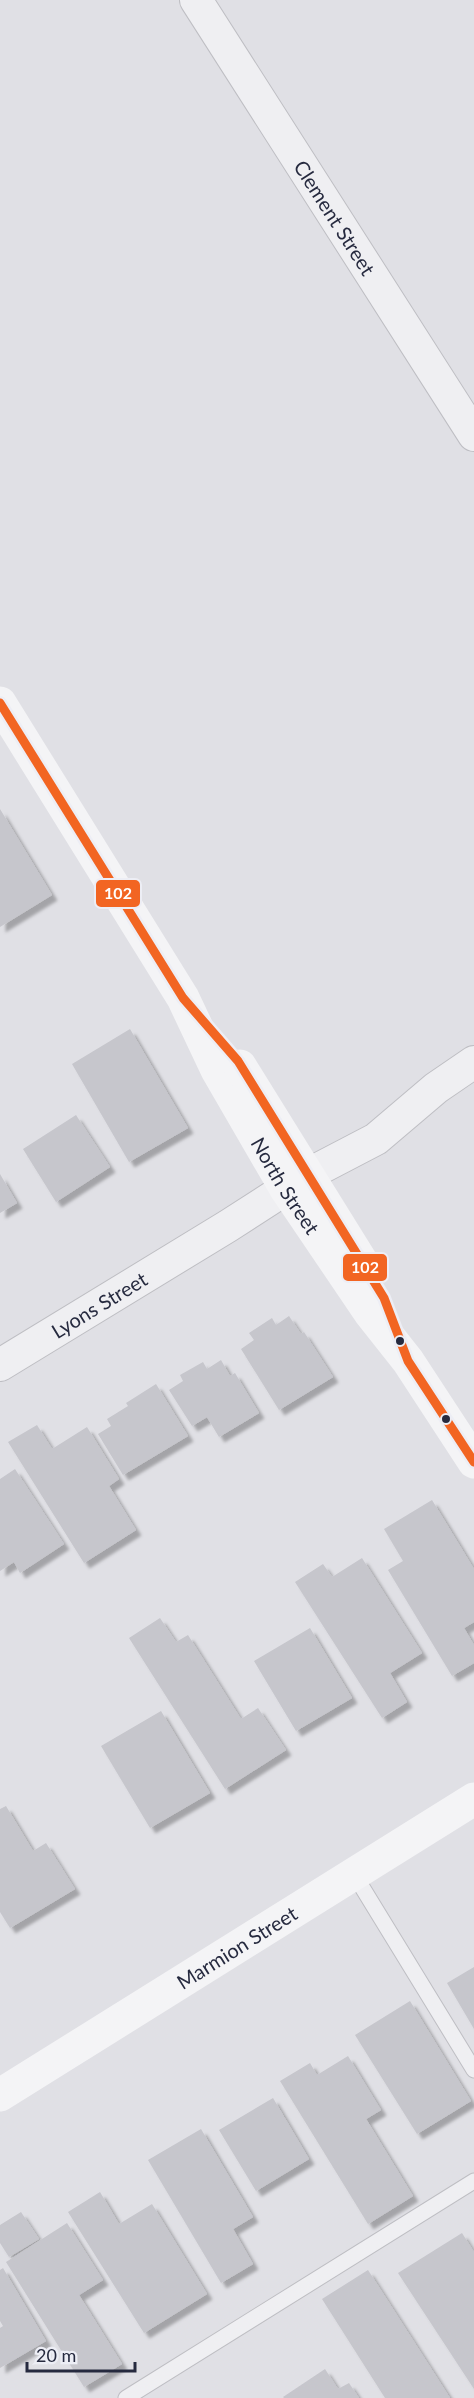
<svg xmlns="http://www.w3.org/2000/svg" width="474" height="2398" viewBox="0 0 474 2398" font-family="Lato,sans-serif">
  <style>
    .building { fill: #c6c6cc; filter: url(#shadow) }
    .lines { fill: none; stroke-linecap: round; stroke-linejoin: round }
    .lane-casing { stroke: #bebec3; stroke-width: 17 }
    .street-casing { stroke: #bebec3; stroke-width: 34 }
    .lane { stroke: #efeff2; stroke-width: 15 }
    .street { stroke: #efeff2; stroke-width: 32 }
    .secondary { stroke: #f4f4f6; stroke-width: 33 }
    .bus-1-casing { stroke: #edeef5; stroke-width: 14 }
    .bus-1 { stroke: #f26522; stroke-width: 9 }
    .bus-dot { fill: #262a3f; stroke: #edeef5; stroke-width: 2 }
    .labels { text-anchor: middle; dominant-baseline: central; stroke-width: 4.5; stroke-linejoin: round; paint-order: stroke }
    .street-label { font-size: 20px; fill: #262a3f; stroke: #edeef5 }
    .line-badge { stroke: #edeef5; stroke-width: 2 }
    .badge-label { font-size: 16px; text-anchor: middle; font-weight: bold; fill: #fff }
  </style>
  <defs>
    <filter id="shadow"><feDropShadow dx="5.5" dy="5.5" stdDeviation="1.5" flood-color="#0004"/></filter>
  </defs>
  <rect width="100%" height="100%" fill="#e0e0e5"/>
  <path class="building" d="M 0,809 L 52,895 L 0,927 Z
    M 130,1029 L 188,1128 L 129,1162 L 72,1064 Z
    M 76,1115 L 110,1167 L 56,1202 L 23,1149 Z
    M 0,1174 L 17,1203 L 0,1213 Z
    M 289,1316 L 301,1334 L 304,1332 L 333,1377 L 279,1410 L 241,1349 L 254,1340 L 249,1333 L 272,1318 L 276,1325 Z
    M 221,1360 L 230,1376 L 235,1373 L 259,1413 L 219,1437 L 207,1417 L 192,1426 L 169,1390 L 183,1381 L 180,1375 L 203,1362 L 207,1369 Z
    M 156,1384 L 188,1436 L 123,1475 L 98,1434 L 111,1426 L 107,1419 L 128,1406 L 126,1403 Z
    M 37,1425 L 52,1449 L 87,1427 L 119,1479 L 109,1486 L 136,1530 L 84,1563 L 8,1442 Z
    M 15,1469 L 64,1544 L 20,1573 L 14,1562 L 0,1571 L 0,1479 Z
    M 432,1500 L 474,1569 L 474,1622 L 464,1628 L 474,1645 L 474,1663 L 452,1676 L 388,1570 L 403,1561 L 384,1529 Z
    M 362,1558 L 422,1653 L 390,1673 L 407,1702 L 382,1718 L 295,1582 L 323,1564 L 332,1577 Z
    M 160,1618 L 176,1642 L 188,1635 L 241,1719 L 258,1708 L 286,1750 L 225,1789 L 129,1638 Z
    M 310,1628 L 352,1698 L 296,1731 L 254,1661 Z
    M 161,1711 L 210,1793 L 150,1828 L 101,1746 Z
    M 6,1806 L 33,1851 L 46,1843 L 75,1889 L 10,1928 L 0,1912 L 0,1809 Z
    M 474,1967 L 474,2029 L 447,1983 Z
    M 410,2001 L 471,2101 L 417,2134 L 355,2035 Z
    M 348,2056 L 381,2110 L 366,2119 L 413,2196 L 368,2224 L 280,2081 L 310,2063 L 317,2075 Z
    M 273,2098 L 309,2159 L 256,2191 L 219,2130 Z
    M 201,2129 L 253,2217 L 233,2229 L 253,2264 L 221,2283 L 148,2160 Z
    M 100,2192 L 119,2224 L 152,2204 L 207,2294 L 144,2333 L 68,2212 Z
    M 21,2212 L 39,2239 L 9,2257 L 0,2243 L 0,2225 Z
    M 67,2223 L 103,2280 L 79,2295 L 122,2364 L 84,2387 L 6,2262 Z
    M 462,2233 L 474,2252 L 474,2389 L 398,2273 Z
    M 3,2268 L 46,2341 L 0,2368 L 0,2328 L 3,2326 L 0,2321 L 0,2270 Z
    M 368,2270 L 450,2398 L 385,2398 L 322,2299 Z
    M 325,2369 L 338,2389 L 349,2383 L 359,2398 L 284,2398 L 283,2397 Z"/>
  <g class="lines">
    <defs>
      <path id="lane" d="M 354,1874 L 474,2070
        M 126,2398 L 474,2181"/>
      <g id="street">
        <path id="s1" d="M 196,0 L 474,435"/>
        <path id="s2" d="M 0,1365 L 228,1226 L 307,1175 L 376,1139 L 436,1088 L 474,1062"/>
      </g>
    </defs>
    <use href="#lane" class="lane-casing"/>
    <use href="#street" class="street-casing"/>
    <use href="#lane" class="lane"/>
    <use href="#street" class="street"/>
    <g class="secondary">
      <path id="s3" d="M 0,703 L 183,998 L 217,1070 L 286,1189 L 370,1313 L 408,1361 L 474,1462"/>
      <path d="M 240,1066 L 363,1264"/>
      <path id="s4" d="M 0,2095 L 474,1799"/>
    </g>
    <defs>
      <path id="bus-1" d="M 0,703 L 183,998 L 238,1061 L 384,1298 L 408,1361 L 474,1462"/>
    </defs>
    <use href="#bus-1" class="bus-1-casing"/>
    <use href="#bus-1" class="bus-1"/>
  </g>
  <g class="bus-dot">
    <circle cx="400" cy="1341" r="5"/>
    <circle cx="446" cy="1419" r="5"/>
  </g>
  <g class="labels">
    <g class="street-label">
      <text stroke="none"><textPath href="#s1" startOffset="258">Clement Street</textPath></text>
      <text stroke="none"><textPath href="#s3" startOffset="561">North Street</textPath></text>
      <text stroke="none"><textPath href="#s2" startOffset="116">Lyons Street</textPath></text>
      <text stroke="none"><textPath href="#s4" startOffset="279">Marmion Street</textPath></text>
    </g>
  </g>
  <g class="line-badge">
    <rect x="95" y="879" width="46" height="29" rx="6" fill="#f26522"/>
    <rect x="342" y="1253" width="46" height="29" rx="6" fill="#f26522"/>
  </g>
  <g class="badge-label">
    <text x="118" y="899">102</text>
    <text x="365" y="1273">102</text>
  </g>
  <path d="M27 2362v9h108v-9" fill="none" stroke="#262a3f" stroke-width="3"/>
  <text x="36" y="2362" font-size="18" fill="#262a3f" stroke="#edeef5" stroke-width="4.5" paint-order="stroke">20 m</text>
</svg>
